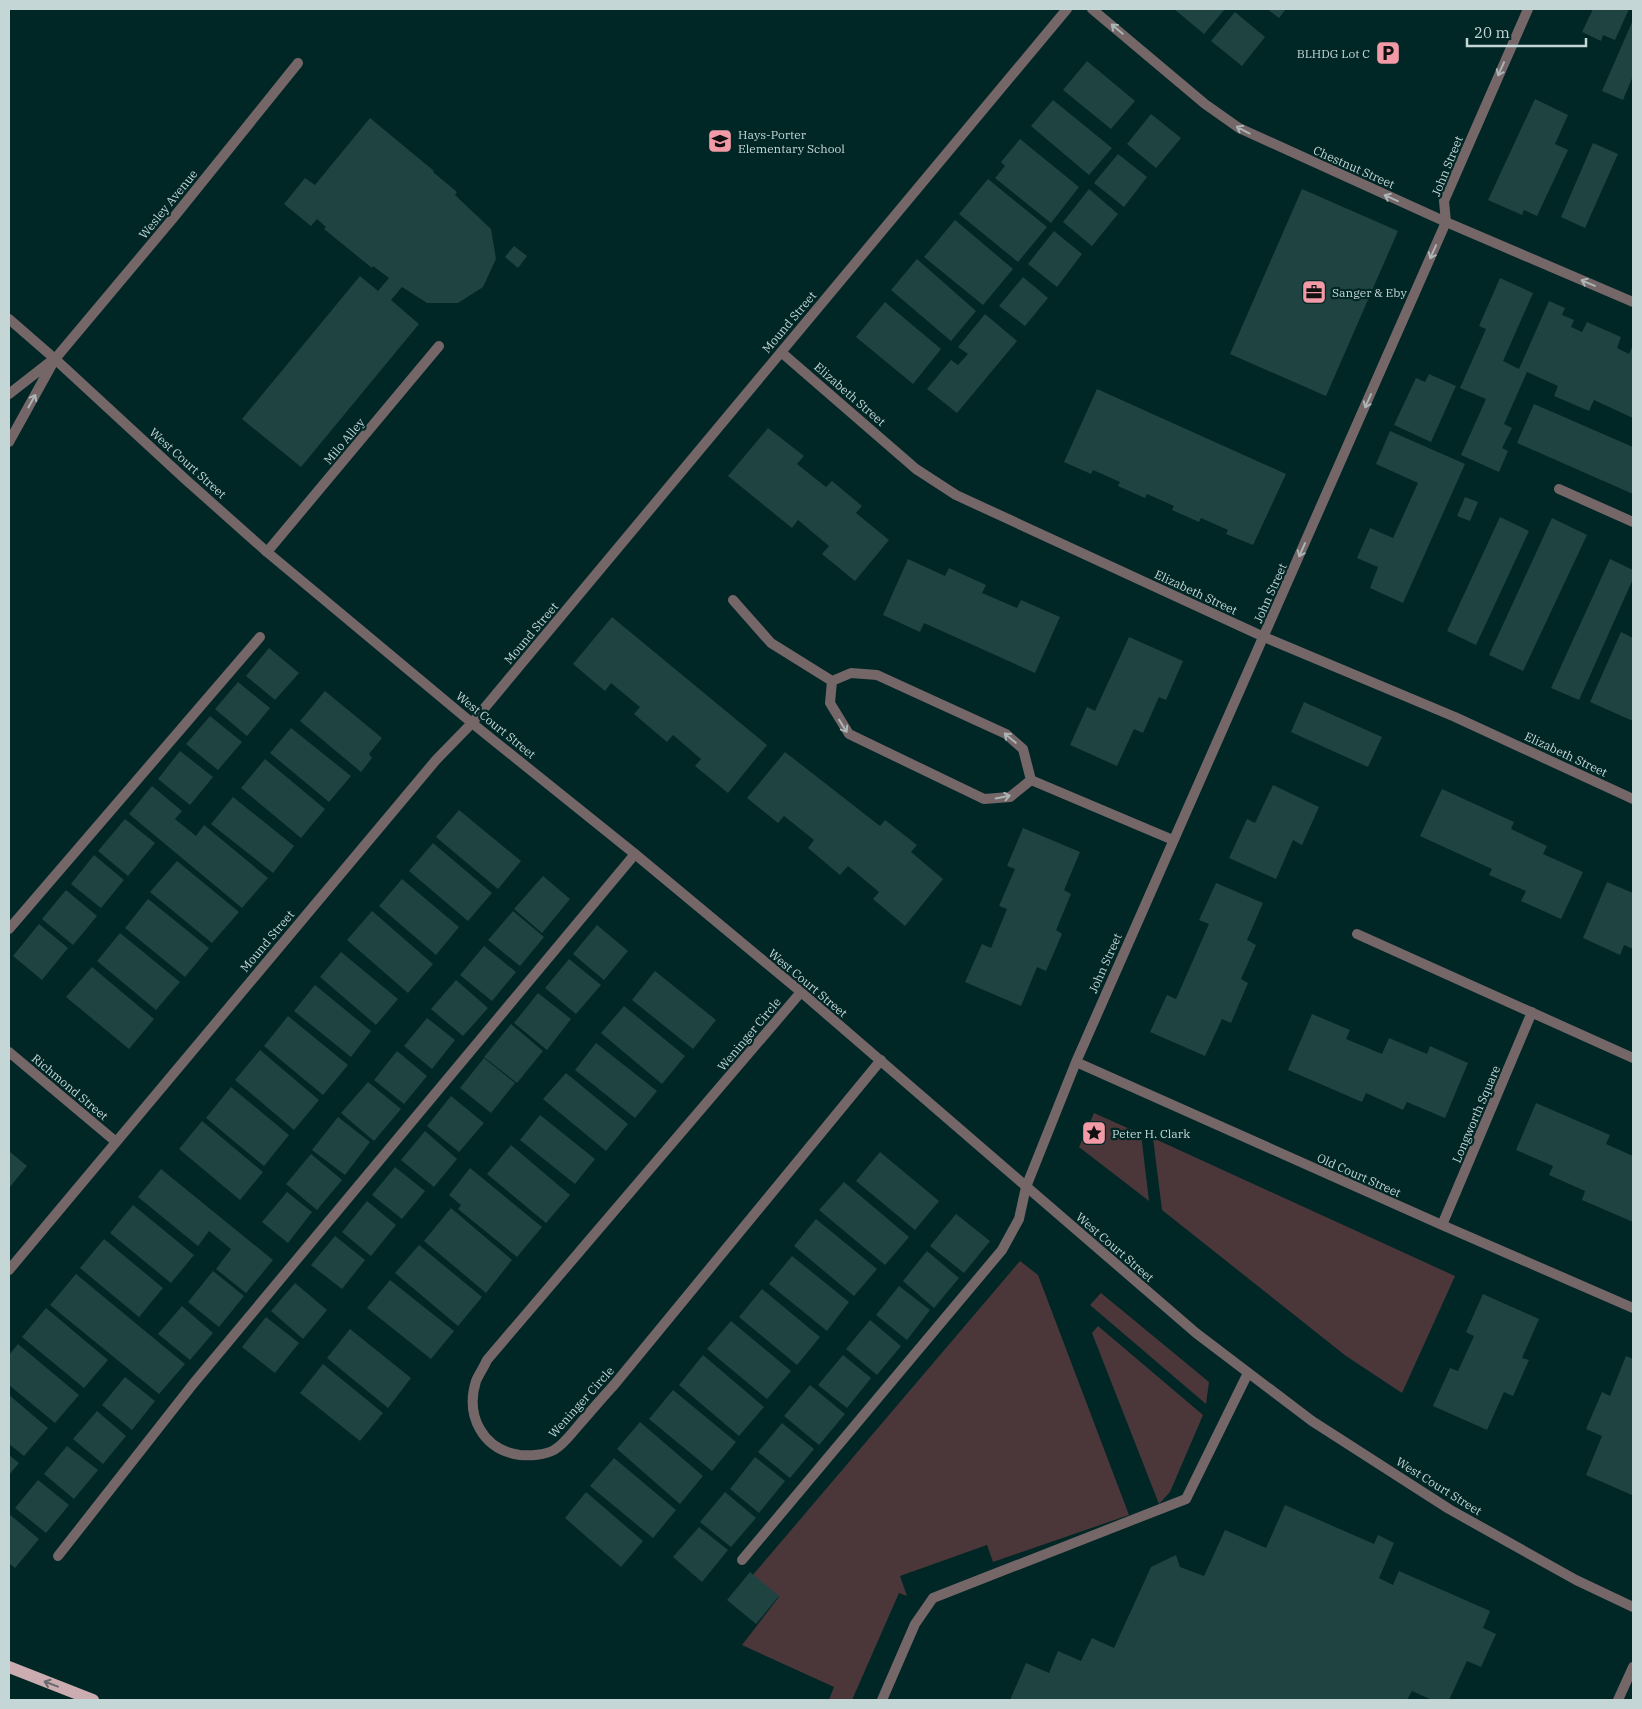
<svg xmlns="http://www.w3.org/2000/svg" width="1642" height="1709" viewBox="0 0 1642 1709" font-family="'IBM Plex Serif',serif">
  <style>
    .green { fill: #4b3739 }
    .building { fill: #1f4341 }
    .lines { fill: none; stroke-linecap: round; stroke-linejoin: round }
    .service { stroke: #756668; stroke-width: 10 }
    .minor { stroke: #756668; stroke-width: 10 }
    .tertiary { stroke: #756668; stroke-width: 10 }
    .primary { stroke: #cbadb1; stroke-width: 12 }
    .oneway { stroke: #acb5b5 }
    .oneway2 { stroke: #666a6c }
    .labels { text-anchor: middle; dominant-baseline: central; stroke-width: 4.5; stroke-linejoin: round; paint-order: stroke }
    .poi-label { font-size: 12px; fill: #c4d7d6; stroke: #012626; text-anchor: start }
    .street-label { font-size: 12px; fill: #c4d7d6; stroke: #012626 }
  </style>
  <rect width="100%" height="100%" fill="#012626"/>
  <path class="green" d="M 1094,1113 L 1141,1134 L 1149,1201 L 1079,1147 Z
    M 1153,1138 L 1455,1276 L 1402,1393 L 1346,1356 L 1162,1210 Z
    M 1020,1261 L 1038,1275 L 1129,1515 L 993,1562 L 987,1545 L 900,1576 L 907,1596 L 899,1593 L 852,1700 L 829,1700 L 834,1687 L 742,1645 L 779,1597 L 752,1576 Z
    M 1101,1293 L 1209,1382 L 1206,1404 L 1090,1305 Z
    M 1098,1326 L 1203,1415 L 1170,1492 L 1159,1504 L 1092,1333 Z"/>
  <path class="building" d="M 1174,9 L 1225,9 L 1204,34 Z
    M 1267,9 L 1286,9 L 1279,18 Z
    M 1593,9 L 1629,9 L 1615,40 L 1603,35 L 1601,41 L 1582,32 Z
    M 1235,12 L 1265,37 L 1242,66 L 1211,41 Z
    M 1633,20 L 1633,76 L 1623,100 L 1602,91 Z
    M 1087,61 L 1135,101 L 1111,129 L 1063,90 Z
    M 1535,99 L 1568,115 L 1555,144 L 1568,150 L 1537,216 L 1524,210 L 1522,215 L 1488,200 Z
    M 1053,100 L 1112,148 L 1089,175 L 1031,126 Z
    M 1151,114 L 1181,138 L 1156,168 L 1127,144 Z
    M 370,118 L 434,171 L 433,172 L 457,192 L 455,195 L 491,229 L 496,259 L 483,287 L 458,303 L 427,303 L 402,287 L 391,300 L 419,324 L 301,467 L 242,419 L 360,276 L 378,291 L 389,278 L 373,266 L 372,268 L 324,229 L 326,227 L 317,219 L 311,226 L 284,204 L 305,178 L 315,185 Z
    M 1020,139 L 1079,187 L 1051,223 L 995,178 L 1005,166 L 1001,162 Z
    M 1593,143 L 1618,154 L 1585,228 L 1561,217 Z
    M 1118,154 L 1147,177 L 1124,207 L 1094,183 Z
    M 988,179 L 1047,227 L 1018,262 L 959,214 Z
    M 1089,189 L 1118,214 L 1092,246 L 1063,222 Z
    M 1302,189 L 1398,231 L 1326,396 L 1230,354 Z
    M 955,220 L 1013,269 L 983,305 L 924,257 Z
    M 1054,231 L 1082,254 L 1057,287 L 1028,264 Z
    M 514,246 L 527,256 L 518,268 L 505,257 Z
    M 917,259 L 976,311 L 951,341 L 891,290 Z
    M 1023,277 L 1048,298 L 1025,326 L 999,306 Z
    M 1500,278 L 1533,293 L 1503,361 L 1519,369 L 1549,301 L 1565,308 L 1562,315 L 1574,320 L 1571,327 L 1582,332 L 1587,322 L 1621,337 L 1617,348 L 1629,354 L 1633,345 L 1633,418 L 1594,400 L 1589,411 L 1554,396 L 1558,386 L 1527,372 L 1504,424 L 1512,428 L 1502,448 L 1508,451 L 1499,472 L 1461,455 L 1486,399 L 1460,388 L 1486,329 L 1479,326 Z
    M 885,302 L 941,349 L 913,384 L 856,337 Z
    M 985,314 L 1017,341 L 957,413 L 927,389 L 951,360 L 958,365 L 968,354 L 958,347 Z
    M 1429,374 L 1456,386 L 1431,442 L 1394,425 L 1416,378 L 1425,382 Z
    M 1097,389 L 1286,474 L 1253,545 L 1226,534 L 1228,530 L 1201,518 L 1199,522 L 1172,510 L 1174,506 L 1147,494 L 1145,498 L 1118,486 L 1120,482 L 1093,470 L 1091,474 L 1064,462 Z
    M 1534,404 L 1633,447 L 1633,494 L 1517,443 Z
    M 768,428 L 804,456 L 797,464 L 826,487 L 832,481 L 862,506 L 856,513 L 889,540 L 855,581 L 822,554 L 829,546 L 798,520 L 792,528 L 728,476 Z
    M 1390,431 L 1465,464 L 1403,603 L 1370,588 L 1378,567 L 1357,558 L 1370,528 L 1393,538 L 1418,483 L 1376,464 Z
    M 1465,497 L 1478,502 L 1470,521 L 1457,516 Z
    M 1500,517 L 1529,531 L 1476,645 L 1447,631 Z
    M 1552,518 L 1587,535 L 1523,671 L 1489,655 Z
    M 908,559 L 945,576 L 949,568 L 986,585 L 982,593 L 1017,608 L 1021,600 L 1060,617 L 1035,673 L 924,623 L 920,632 L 883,615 Z
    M 1610,559 L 1633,570 L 1633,579 L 1579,700 L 1551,688 Z
    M 612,617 L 767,745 L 728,793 L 695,766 L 701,759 L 673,735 L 667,742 L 634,714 L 640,707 L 611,683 L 605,691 L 573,664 Z
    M 1621,632 L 1633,638 L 1633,721 L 1590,702 Z
    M 1129,637 L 1183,661 L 1166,700 L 1159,697 L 1143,733 L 1134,729 L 1117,766 L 1070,745 L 1087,707 L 1095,711 Z
    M 269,648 L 299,673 L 275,700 L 246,676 Z
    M 238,682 L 270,708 L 247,736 L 215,709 Z
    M 325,691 L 382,738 L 369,754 L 372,758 L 361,772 L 300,721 Z
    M 1304,702 L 1382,737 L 1368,767 L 1291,732 Z
    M 210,716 L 242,742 L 218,770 L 186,744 Z
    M 291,728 L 351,776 L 329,802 L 270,753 Z
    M 180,751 L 213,777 L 190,805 L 158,779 Z
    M 785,752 L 880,826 L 885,820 L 917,845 L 911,852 L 943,879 L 905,926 L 873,899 L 879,892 L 848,866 L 840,875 L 808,848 L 814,840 L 784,816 L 778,823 L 747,798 Z
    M 265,759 L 325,809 L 301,838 L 241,788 Z
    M 1273,785 L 1319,807 L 1302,845 L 1293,840 L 1276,879 L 1229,858 L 1247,819 L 1255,823 Z
    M 152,786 L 182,811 L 175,819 L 196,836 L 204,825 L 268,878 L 242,908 L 129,814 Z
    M 1442,789 L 1514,822 L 1511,829 L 1547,846 L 1543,854 L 1583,872 L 1561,919 L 1521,901 L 1526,891 L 1489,875 L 1492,869 L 1420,836 Z
    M 233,797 L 294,846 L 273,873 L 211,824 Z
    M 459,810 L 521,861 L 498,889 L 436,837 Z
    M 125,819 L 155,843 L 128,876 L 98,851 Z
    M 1023,828 L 1080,852 L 1064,890 L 1071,894 L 1056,930 L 1062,934 L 1046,971 L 1037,967 L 1021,1006 L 965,982 L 982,944 L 991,948 L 1007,909 L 999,906 L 1015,869 L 1007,866 Z
    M 433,843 L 492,893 L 468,921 L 409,871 Z
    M 94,855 L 124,880 L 101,908 L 71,884 Z
    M 177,861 L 239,912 L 212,943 L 150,892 Z
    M 543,876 L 570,899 L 542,933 L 514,909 Z
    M 402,879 L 459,927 L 436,955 L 379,906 Z
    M 1607,882 L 1633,893 L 1633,949 L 1624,945 L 1620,955 L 1583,938 Z
    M 1216,883 L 1263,903 L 1247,940 L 1256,945 L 1241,979 L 1248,983 L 1231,1023 L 1222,1019 L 1205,1056 L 1150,1032 L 1167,995 L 1176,999 L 1209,924 L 1199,920 Z
    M 66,890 L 97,916 L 73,945 L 42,919 Z
    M 148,899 L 209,948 L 185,977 L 125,928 Z
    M 372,911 L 433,964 L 408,993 L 347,940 Z
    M 513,911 L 544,937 L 520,966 L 488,940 Z
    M 39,924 L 68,948 L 42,980 L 13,956 Z
    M 597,925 L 628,951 L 604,980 L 573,954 Z
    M 120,933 L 180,982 L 156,1010 L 97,961 Z
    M 484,946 L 516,972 L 492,1001 L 460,975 Z
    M 341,952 L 398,999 L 376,1025 L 320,977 Z
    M 569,959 L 601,985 L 576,1014 L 545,988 Z
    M 92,967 L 154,1019 L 129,1049 L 66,997 Z
    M 655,971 L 716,1020 L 693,1049 L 632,1000 Z
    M 456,980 L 488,1008 L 463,1036 L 431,1009 Z
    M 315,985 L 371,1031 L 351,1057 L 294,1011 Z
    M 538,993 L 571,1019 L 547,1050 L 514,1023 Z
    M 624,1006 L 685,1056 L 662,1084 L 601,1033 Z
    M 1312,1014 L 1350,1030 L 1346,1039 L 1382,1054 L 1389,1038 L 1427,1054 L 1430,1046 L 1468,1063 L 1445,1118 L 1407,1102 L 1403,1110 L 1366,1093 L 1362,1102 L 1288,1070 Z
    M 288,1016 L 348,1065 L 323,1095 L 264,1046 Z
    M 427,1018 L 455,1040 L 432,1069 L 404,1046 Z
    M 511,1024 L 543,1051 L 517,1083 L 484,1057 Z
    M 596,1043 L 657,1091 L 635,1118 L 575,1070 Z
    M 260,1050 L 319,1100 L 294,1130 L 235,1080 Z
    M 397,1051 L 427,1076 L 404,1104 L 374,1080 Z
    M 484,1058 L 515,1083 L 491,1113 L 460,1088 Z
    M 566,1073 L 628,1124 L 606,1151 L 543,1099 Z
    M 368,1082 L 401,1109 L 374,1141 L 341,1113 Z
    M 231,1087 L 289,1135 L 264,1166 L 206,1118 Z
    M 451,1096 L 484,1123 L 459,1152 L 427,1126 Z
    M 1536,1103 L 1610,1135 L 1606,1144 L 1633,1156 L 1633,1222 L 1582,1200 L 1585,1191 L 1549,1175 L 1553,1166 L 1516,1150 Z
    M 540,1115 L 595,1159 L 575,1184 L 520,1140 Z
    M 338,1117 L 370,1142 L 345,1175 L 312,1150 Z
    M 202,1121 L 263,1172 L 240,1200 L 179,1149 Z
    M 425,1131 L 457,1159 L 434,1187 L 401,1160 Z
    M 511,1145 L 570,1195 L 546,1223 L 487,1174 Z
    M 9,1151 L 27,1166 L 9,1188 Z
    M 880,1152 L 939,1201 L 915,1230 L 856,1181 Z
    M 311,1154 L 342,1180 L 317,1210 L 286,1184 Z
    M 395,1167 L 425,1191 L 402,1219 L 372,1195 Z
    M 470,1168 L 542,1227 L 517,1257 L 458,1209 L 461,1205 L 449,1195 Z
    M 161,1169 L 273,1260 L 246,1293 L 216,1269 L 231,1249 L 209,1231 L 198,1246 L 138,1197 Z
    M 844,1182 L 909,1237 L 885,1265 L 819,1210 Z
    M 287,1192 L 312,1212 L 288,1243 L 262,1222 Z
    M 367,1201 L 396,1225 L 371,1256 L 342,1232 Z
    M 133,1205 L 194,1255 L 171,1283 L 110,1233 Z
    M 451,1208 L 512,1260 L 486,1293 L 424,1241 Z
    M 956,1214 L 990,1241 L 964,1273 L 930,1246 Z
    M 816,1219 L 877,1269 L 854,1296 L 794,1246 Z
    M 335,1236 L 365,1260 L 342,1289 L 311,1265 Z
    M 104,1239 L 163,1288 L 139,1317 L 80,1268 Z
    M 419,1245 L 482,1297 L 458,1326 L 395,1273 Z
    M 927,1251 L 959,1278 L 934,1308 L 903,1281 Z
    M 792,1256 L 849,1302 L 827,1331 L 769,1284 Z
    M 213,1271 L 244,1296 L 219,1327 L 188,1302 Z
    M 76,1274 L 185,1364 L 159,1394 L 50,1305 Z
    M 390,1280 L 454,1331 L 431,1359 L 367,1308 Z
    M 295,1283 L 327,1310 L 303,1339 L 271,1311 Z
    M 899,1286 L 930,1310 L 907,1340 L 876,1315 Z
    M 762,1289 L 820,1337 L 797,1365 L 739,1317 Z
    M 1483,1294 L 1539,1319 L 1522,1358 L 1529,1360 L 1513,1396 L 1504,1392 L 1487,1430 L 1433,1406 L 1450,1368 L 1458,1371 L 1474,1336 L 1466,1332 Z
    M 182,1306 L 213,1333 L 190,1360 L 158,1334 Z
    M 46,1308 L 108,1360 L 84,1388 L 22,1337 Z
    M 266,1317 L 299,1343 L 275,1373 L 242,1347 Z
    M 870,1320 L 901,1346 L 877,1375 L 846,1349 Z
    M 731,1321 L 791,1371 L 767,1399 L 707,1349 Z
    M 350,1329 L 411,1378 L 388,1408 L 327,1358 Z
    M 18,1344 L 79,1395 L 55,1423 L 9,1385 L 9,1355 Z
    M 703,1355 L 764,1407 L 739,1436 L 679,1385 Z
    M 843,1355 L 871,1378 L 847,1408 L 818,1385 Z
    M 1626,1356 L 1633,1359 L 1632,1495 L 1586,1475 L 1602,1436 L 1586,1429 L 1602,1392 L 1610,1396 Z
    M 323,1364 L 383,1413 L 360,1441 L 300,1393 Z
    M 125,1377 L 155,1401 L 132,1430 L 102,1405 Z
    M 810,1385 L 845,1414 L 819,1445 L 784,1416 Z
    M 673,1390 L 736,1442 L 712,1471 L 649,1419 Z
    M 9,1395 L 48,1428 L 24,1456 L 9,1444 Z
    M 97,1411 L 126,1436 L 103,1464 L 73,1439 Z
    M 640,1422 L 703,1476 L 680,1504 L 617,1449 Z
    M 782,1423 L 814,1449 L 790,1478 L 758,1452 Z
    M 67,1446 L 98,1470 L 74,1499 L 44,1474 Z
    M 9,1455 L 19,1463 L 9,1475 Z
    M 755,1457 L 785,1481 L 759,1513 L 730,1489 Z
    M 614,1458 L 676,1510 L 653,1538 L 590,1486 Z
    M 38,1480 L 69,1505 L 46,1533 L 15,1508 Z
    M 586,1492 L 643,1541 L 621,1567 L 565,1518 Z
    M 725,1492 L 756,1518 L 731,1547 L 700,1522 Z
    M 1285,1505 L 1374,1544 L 1378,1535 L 1394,1543 L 1379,1578 L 1393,1585 L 1399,1571 L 1490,1611 L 1483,1628 L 1496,1634 L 1481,1667 L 1467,1661 L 1449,1700 L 1432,1700 L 1412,1691 L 1407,1700 L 1010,1700 L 1026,1663 L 1049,1673 L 1058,1651 L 1081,1661 L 1092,1638 L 1114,1648 L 1151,1567 L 1176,1555 L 1180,1567 L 1204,1576 L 1225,1530 L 1266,1548 Z
    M 9,1514 L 39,1539 L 15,1568 L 9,1563 Z
    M 699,1527 L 728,1550 L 702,1582 L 673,1557 Z
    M 750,1572 L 779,1596 L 756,1624 L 727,1600 Z"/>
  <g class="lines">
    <path class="service" d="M 9,394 L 50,362
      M 9,442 L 55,359
      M 1559,489 L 1633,522
      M 267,552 L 439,346
      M 733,600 L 771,643 L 832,681
      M 832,681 L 830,703 L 849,734 L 984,799 L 1010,797 L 1031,780
      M 832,681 L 851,673 L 877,675 L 1006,734 L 1023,749 L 1031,780
      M 1031,780 L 1173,840
      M 9,929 L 260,637
      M 58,1556 L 193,1384 L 635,854
      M 742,1560 L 1002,1250 L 1019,1219 L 1026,1187
      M 882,1700 L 915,1624 L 933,1598 L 1186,1499 L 1248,1373"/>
    <path class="minor" d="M 1092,9 L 1205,104 L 1239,128 L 1446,222 L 1633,302
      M 781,352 L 916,469 L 956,495 L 1264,637 L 1455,717 L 1633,799
      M 55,359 L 174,217 L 298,63
      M 1357,934 L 1633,1058
      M 801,992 L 487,1360 C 484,1367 479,1374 476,1381 C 465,1416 483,1450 520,1455 C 530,1456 545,1455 554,1450 C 563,1445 571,1434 578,1426 C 590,1412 602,1398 614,1385 L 881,1060
      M 9,1052 L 115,1141
      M 1076,1062 L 1442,1225 L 1633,1308
      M 1026,1187 L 1076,1062 L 1446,222 L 1444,201 L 1528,9
      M 1442,1225 L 1532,1012
      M 9,1270 L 436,760 L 472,723 L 1067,9
      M 1618,1700 L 1633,1667"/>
    <path class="tertiary" d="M 9,319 L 55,359 L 185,479 L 267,552 L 472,723 L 635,854 L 801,992 L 1196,1333 L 1312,1421 L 1449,1509 L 1576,1580 L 1633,1607"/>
    <path class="primary" d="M 9,1667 L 93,1700"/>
  </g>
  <defs><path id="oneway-shaft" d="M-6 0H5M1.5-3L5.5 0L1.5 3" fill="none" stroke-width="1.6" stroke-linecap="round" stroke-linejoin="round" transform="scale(1.25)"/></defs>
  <g class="oneway">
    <use href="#oneway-shaft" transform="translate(1117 29) rotate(-140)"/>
    <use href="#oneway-shaft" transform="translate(1501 69) rotate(114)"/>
    <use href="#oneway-shaft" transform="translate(1243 130) rotate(-152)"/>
    <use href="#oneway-shaft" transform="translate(1391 198) rotate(-156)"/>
    <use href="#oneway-shaft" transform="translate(1433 252) rotate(114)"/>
    <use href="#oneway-shaft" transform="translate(1588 283) rotate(-157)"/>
    <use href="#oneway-shaft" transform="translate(32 401) rotate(-61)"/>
    <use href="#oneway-shaft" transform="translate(1368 401) rotate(114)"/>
    <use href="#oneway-shaft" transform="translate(1302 550) rotate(114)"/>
    <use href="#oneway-shaft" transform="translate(843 726) rotate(58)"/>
    <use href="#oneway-shaft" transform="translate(1010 738) rotate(-140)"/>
    <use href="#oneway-shaft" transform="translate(1003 797) rotate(-11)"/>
  </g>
  <use class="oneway2" href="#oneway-shaft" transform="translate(51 1684) rotate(-159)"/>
  <defs>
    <symbol id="parking-square" viewBox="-11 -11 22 22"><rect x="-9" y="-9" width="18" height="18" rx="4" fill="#f39aa7" stroke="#012626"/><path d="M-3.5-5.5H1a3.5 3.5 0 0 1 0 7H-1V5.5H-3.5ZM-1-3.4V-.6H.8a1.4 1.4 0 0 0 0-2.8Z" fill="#111"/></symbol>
    <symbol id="school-square" viewBox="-11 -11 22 22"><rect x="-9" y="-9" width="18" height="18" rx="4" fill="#f39aa7" stroke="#012626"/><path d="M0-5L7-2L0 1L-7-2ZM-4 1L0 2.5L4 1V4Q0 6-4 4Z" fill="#111"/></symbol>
    <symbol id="office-square" viewBox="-11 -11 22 22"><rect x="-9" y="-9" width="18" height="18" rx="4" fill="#f39aa7" stroke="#012626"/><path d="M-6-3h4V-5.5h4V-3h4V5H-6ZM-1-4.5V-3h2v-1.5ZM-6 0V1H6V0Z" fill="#111"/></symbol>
    <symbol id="sight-square" viewBox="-11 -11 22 22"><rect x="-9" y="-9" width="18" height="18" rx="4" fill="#f39aa7" stroke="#012626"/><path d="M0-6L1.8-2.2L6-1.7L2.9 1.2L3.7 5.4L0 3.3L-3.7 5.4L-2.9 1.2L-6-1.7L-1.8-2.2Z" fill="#111"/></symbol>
  </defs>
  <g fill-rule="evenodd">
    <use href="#parking-square" x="1374" y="39" width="28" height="28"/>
    <use href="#school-square" x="706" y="127" width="28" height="28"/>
    <use href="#office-square" x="1300" y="278" width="28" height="28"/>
    <use href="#sight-square" x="1080" y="1119" width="28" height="28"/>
  </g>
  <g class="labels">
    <g class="poi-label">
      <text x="1370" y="53" text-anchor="end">BLHDG Lot C</text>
      <text x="738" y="134">Hays-Porter<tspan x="738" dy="14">Elementary School</tspan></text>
      <text x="1332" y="292">Sanger &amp; Eby</text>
      <text x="1112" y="1133">Peter H. Clark</text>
    </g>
    <g class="street-label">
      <text transform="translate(1447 166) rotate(-68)">John Street</text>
      <text transform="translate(1354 167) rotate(24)">Chestnut Street</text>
      <text transform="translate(168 204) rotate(-51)">Wesley Avenue</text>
      <text transform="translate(789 322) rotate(-50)">Mound Street</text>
      <text transform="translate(850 394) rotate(41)">Elizabeth Street</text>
      <text transform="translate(344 441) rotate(-50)">Milo Alley</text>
      <text transform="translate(188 463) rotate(42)">West Court Street</text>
      <text transform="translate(1196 592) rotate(25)">Elizabeth Street</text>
      <text transform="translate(1270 593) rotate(-66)">John Street</text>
      <text transform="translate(531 633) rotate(-50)">Mound Street</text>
      <text transform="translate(496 725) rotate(39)">West Court Street</text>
      <text transform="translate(1566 754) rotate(25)">Elizabeth Street</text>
      <text transform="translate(267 941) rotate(-50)">Mound Street</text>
      <text transform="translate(1105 963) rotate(-66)">John Street</text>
      <text transform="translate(808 983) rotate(40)">West Court Street</text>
      <text transform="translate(749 1034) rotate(-50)">Weninger Circle</text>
      <text transform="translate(70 1087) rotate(40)">Richmond Street</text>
      <text transform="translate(1476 1114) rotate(-67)">Longworth Square</text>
      <text transform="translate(1359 1175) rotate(24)">Old Court Street</text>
      <text transform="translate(1115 1247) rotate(41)">West Court Street</text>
      <text transform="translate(581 1402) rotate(-48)">Weninger Circle</text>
      <text transform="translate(1439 1486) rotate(32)">West Court Street</text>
    </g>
  </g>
  <rect width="1642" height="1709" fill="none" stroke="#c4d7d6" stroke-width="20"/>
  <path d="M1467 38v8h119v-8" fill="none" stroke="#c4d7d6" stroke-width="2.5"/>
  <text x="1474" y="38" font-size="15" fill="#c4d7d6" stroke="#012626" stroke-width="4" paint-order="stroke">20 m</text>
</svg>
